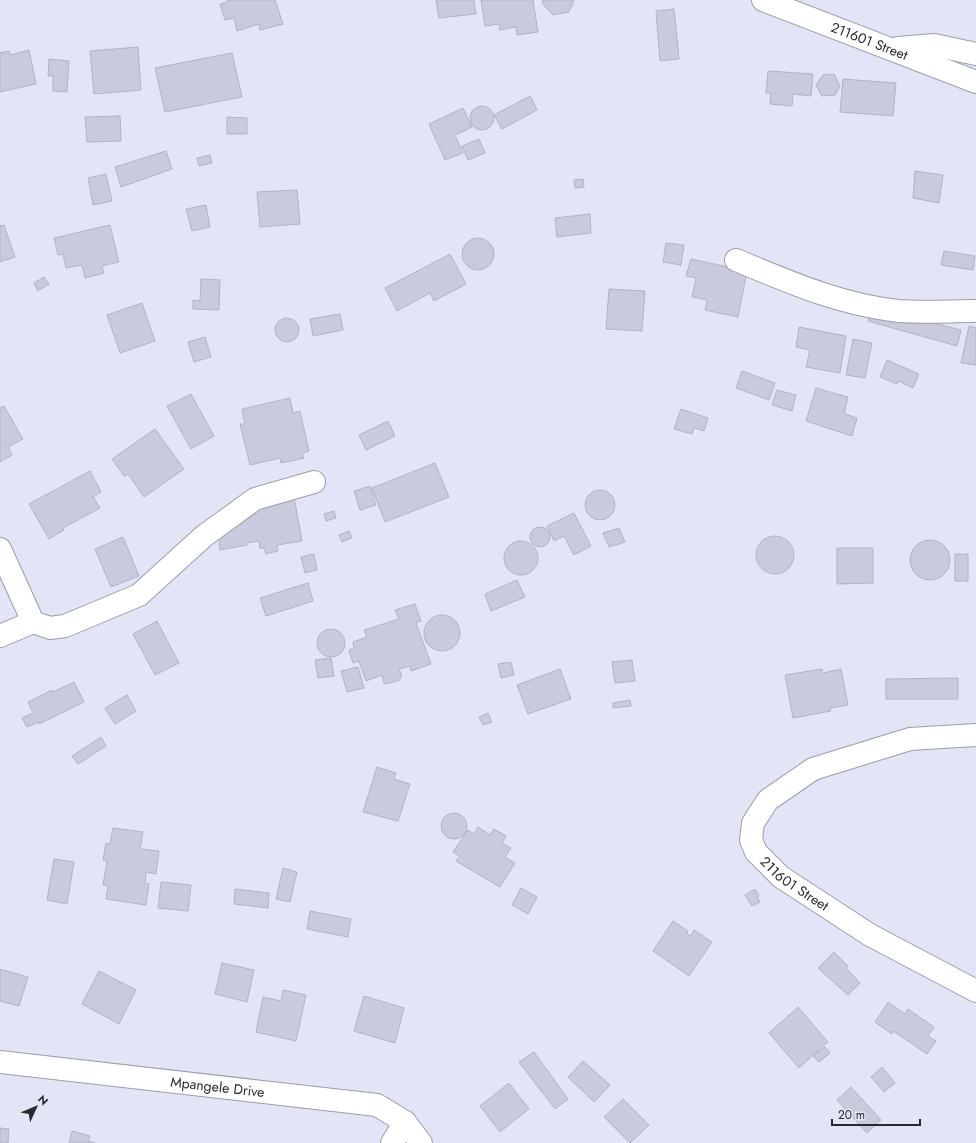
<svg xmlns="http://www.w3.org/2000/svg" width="976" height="1143" viewBox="0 0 976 1143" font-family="Jost,sans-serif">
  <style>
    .building { fill: #c8cbdc; stroke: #b1b4c4 }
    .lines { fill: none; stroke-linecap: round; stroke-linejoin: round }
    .minor-casing { stroke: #9a9dad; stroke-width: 24 }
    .minor { stroke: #fff; stroke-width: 22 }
    .labels { text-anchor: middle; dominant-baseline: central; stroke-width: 3.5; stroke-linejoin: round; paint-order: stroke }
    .street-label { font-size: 14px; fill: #28292f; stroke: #e2e5f6 }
  </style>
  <rect width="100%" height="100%" fill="#e2e5f6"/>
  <path class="building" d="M 227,0 L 275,0 L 283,24 L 260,30 L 259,24 L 237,31 L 234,18 L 225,20 L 220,4 L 228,2 Z
    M 436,0 L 474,0 L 476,14 L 439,18 Z
    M 481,0 L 533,0 L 538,32 L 517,35 L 516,27 L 500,30 L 499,24 L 485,26 Z
    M 543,0 L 574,0 L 569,12 L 553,15 L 542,3 Z
    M 674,9 L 679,59 L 660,61 L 656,11 Z
    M 138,47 L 141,90 L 94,94 L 90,51 Z
    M 29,50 L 36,84 L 0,92 L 0,53 L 9,51 L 10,55 Z
    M 232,53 L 242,97 L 165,112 L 155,68 Z
    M 49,59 L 69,61 L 67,92 L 53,91 L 53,76 L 48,76 Z
    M 768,71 L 813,74 L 811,96 L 793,94 L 792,106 L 770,104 L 771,93 L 766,93 Z
    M 834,74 L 840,86 L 835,95 L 822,96 L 816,85 L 823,75 Z
    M 843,79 L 896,83 L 893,116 L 840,112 Z
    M 530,96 L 537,110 L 502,129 L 494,115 Z
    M470 118a12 12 0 1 1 24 0a12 12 0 1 1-24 0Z
    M 463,108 L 472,127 L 455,135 L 463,153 L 445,160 L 429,124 Z
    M 120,116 L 121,141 L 87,142 L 85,117 Z
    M 227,117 L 247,118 L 247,134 L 227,134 Z
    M 479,139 L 485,153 L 468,160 L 462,146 Z
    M 166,151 L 172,169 L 121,187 L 115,167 Z
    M 210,155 L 212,163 L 199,166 L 197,158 Z
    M 915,171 L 943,175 L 939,203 L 913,198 Z
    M 106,174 L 112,201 L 93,205 L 88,178 Z
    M 583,179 L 584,187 L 575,188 L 574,180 Z
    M 297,190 L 300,224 L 260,227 L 257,192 Z
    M 206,205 L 210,227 L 192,231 L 186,209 Z
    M 590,214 L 591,233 L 557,237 L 555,218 Z
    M 4,225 L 15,257 L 0,262 L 0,226 Z
    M 110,225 L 119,262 L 102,266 L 104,273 L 85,278 L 82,265 L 66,268 L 63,254 L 58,255 L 54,238 Z
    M462 254a16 16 0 1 1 32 0a16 16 0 1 1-32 0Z
    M 666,243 L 684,245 L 681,265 L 663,262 Z
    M 944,251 L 975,256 L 973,270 L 941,265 Z
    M 450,254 L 466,284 L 434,301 L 430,293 L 397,311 L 385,288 Z
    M 691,259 L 747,271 L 738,317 L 705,310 L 707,300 L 692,297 L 696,278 L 686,276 Z
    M 44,277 L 49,284 L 38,291 L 34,283 Z
    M 201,279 L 220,280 L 219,310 L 193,309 L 193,300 L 200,301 Z
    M 609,289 L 645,291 L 642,331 L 606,329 Z
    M 142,303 L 155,341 L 120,353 L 107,315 Z
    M 872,307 L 961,330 L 957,346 L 868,321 Z
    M 340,314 L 343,330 L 313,336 L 310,319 Z
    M275 330a12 12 0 1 1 24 0a12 12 0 1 1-24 0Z
    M 969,326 L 976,328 L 976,365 L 961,363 Z
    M 799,327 L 846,336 L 840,373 L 806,367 L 810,350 L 796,347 Z
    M 205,337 L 211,357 L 194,362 L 188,342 Z
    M 853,339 L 872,343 L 865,378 L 846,375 Z
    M 887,360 L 919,374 L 913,388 L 898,381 L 897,384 L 880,377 Z
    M 742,371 L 775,383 L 769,400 L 736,388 Z
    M 816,388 L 848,397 L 844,414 L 857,418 L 852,436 L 806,421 Z
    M 777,390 L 796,395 L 792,411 L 772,405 Z
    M 191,394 L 214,436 L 191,449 L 167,406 Z
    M 290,398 L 293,413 L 300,411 L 309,451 L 302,453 L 304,458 L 281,463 L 280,458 L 250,465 L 240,424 L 245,424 L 242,409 Z
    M 4,406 L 23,439 L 8,447 L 12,455 L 0,462 L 0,408 Z
    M 681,409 L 708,418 L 704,431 L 694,428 L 692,434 L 674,429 Z
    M 388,421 L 395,436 L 366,450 L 359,435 Z
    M 155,429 L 184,469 L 144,497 L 128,474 L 124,476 L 112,459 Z
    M 435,463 L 449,497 L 385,522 L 372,488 Z
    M 90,471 L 101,492 L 93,497 L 100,508 L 63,528 L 64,530 L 49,539 L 29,504 Z
    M 370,486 L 376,505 L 360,510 L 354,491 Z
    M585 505a15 15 0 1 1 30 0a15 15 0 1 1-30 0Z
    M 294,497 L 302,541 L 277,545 L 278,551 L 266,554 L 264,548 L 260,548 L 259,541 L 247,543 L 247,545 L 220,550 L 218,527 L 243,523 L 241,516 L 255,514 L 253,505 Z
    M 334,511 L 336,518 L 326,521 L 324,514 Z
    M 574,513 L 591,546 L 574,555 L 564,536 L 554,541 L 547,526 Z
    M530 537a10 10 0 1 1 20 0a10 10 0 1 1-20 0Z
    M 619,528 L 625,542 L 609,547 L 603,533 Z
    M 349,531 L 352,538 L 342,542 L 339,535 Z
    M756 555a19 19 0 1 1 38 0a19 19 0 1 1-38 0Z
    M 123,537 L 139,576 L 111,587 L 95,549 Z
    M910 560a20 20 0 1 1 40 0a20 20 0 1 1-40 0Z
    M504 558a17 17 0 1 1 34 0a17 17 0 1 1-34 0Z
    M 837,548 L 873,548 L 873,583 L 837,584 Z
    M 314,554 L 317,570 L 305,573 L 301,557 Z
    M 955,554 L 968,554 L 968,581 L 955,581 Z
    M 517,580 L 525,597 L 491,611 L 485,594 Z
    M 308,583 L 313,601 L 266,616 L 260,598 Z
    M 415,604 L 421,621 L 416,623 L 431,664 L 411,671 L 410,666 L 399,669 L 402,676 L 400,677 L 400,680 L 386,684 L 384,683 L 382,675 L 366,681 L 359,661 L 353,663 L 349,650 L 354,648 L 353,642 L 367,637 L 364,630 L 399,619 L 395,610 Z
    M424 633a18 18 0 1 1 36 0a18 18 0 1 1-36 0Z
    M 157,621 L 179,663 L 155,675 L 133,634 Z
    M317 643a14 14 0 1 1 28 0a14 14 0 1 1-28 0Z
    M 331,658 L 334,676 L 318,678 L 315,660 Z
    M 632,660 L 635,681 L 615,683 L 612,662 Z
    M 511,662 L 514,675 L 501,678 L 498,664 Z
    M 358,667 L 364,688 L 347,692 L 341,671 Z
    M 560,669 L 571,699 L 528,714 L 517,685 Z
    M 822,669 L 823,673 L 841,669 L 848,705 L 830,708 L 831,711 L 793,718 L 785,675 Z
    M 958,678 L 958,699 L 886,699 L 886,679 Z
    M 74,682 L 84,702 L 39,724 L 39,722 L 27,727 L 22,718 L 33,713 L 28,702 L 52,690 L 53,692 Z
    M 127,695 L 136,711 L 115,724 L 105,708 Z
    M 630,700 L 631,706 L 613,708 L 613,703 Z
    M 488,713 L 492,722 L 483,725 L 479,717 Z
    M 101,737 L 106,746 L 78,764 L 72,756 Z
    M 377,767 L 396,773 L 394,779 L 410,784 L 398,821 L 363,812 Z
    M441 826a13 13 0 1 1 26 0a13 13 0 1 1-26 0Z
    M 478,827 L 490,835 L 494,829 L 506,836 L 502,843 L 511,848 L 505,857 L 515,863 L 500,887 L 456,861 L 460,856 L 453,852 L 468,830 L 474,834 Z
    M 113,828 L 143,832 L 140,849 L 159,851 L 156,874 L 146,872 L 145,883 L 149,884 L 146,905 L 106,899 L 108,886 L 103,885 L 107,861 L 103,860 L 106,843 L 110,844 Z
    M 54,859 L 74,862 L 67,904 L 47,900 Z
    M 283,868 L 297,872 L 290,902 L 276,899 Z
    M 161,882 L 191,885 L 188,911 L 158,908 Z
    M 521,888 L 537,897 L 528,914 L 512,905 Z
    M 235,889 L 269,893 L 268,908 L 234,904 Z
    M 755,889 L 759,896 L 757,897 L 760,902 L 752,906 L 745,895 Z
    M 310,911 L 351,919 L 348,937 L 307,929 Z
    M 673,921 L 688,931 L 687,934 L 691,936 L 694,930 L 712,942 L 689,976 L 653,951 Z
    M 834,952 L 848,966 L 846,968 L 860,983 L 848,995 L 818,968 Z
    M 222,963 L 254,970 L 247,1002 L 215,994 Z
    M 0,969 L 28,977 L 19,1006 L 0,1001 Z
    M 99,971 L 136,990 L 119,1024 L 82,1004 Z
    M 283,990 L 306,995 L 296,1041 L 256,1032 L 263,997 L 281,1001 Z
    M 364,996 L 404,1008 L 395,1043 L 354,1031 Z
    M 888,1002 L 905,1014 L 908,1009 L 934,1027 L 928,1036 L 936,1041 L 927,1054 L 893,1031 L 892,1034 L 875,1022 Z
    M 798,1007 L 828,1042 L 799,1068 L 769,1033 Z
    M 825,1047 L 830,1053 L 819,1062 L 813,1056 Z
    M 534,1052 L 568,1099 L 555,1109 L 519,1062 Z
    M 583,1061 L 610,1085 L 594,1102 L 568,1077 Z
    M 882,1067 L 895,1083 L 884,1092 L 871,1077 Z
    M 509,1083 L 529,1109 L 500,1132 L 480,1106 Z
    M 851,1087 L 881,1120 L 867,1133 L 837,1100 Z
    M 623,1099 L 649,1125 L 630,1143 L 604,1117 Z
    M 0,1128 L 9,1129 L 8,1143 L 0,1143 Z
    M 72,1131 L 90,1136 L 88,1141 L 95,1143 L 69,1143 Z"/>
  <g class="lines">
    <defs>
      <g id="minor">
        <path id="s1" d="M 763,0 L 976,82"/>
        <path d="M 898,48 L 934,45 L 976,54"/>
        <path d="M 736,260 C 789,282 841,305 899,311 C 924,313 951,311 976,311"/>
        <path d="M 0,549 L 33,622 L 50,628 L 65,626 L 139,595 L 204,536 L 255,499 L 314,482"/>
        <path d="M 0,636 L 33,622"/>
        <path id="s2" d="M 976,735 L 910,739 L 813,769 L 768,800 L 753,823 L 751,840 L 756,852 L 781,877 L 870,935 L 976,991"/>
        <path id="s3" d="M 0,1062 L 377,1105 L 405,1122 L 421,1143"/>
        <path d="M 392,1143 L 405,1122"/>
      </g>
    </defs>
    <use href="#minor" class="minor-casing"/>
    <use href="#minor" class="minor"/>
  </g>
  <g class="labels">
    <g class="street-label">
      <text stroke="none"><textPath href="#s1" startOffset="114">211601 Street</textPath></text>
      <text stroke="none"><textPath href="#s2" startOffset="330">211601 Street</textPath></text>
      <text stroke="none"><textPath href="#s3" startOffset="219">Mpangele Drive</textPath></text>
    </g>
  </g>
  <g transform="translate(36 1107) rotate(46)" stroke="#e2e5f6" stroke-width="3" paint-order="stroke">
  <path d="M0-3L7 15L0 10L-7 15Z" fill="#28292f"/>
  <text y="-6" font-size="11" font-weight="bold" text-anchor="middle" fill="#28292f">N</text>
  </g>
  <path d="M832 1119v6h88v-6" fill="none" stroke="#28292f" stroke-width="2"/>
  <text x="838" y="1119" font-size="12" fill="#28292f" stroke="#e2e5f6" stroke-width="3" paint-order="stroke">20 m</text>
</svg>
